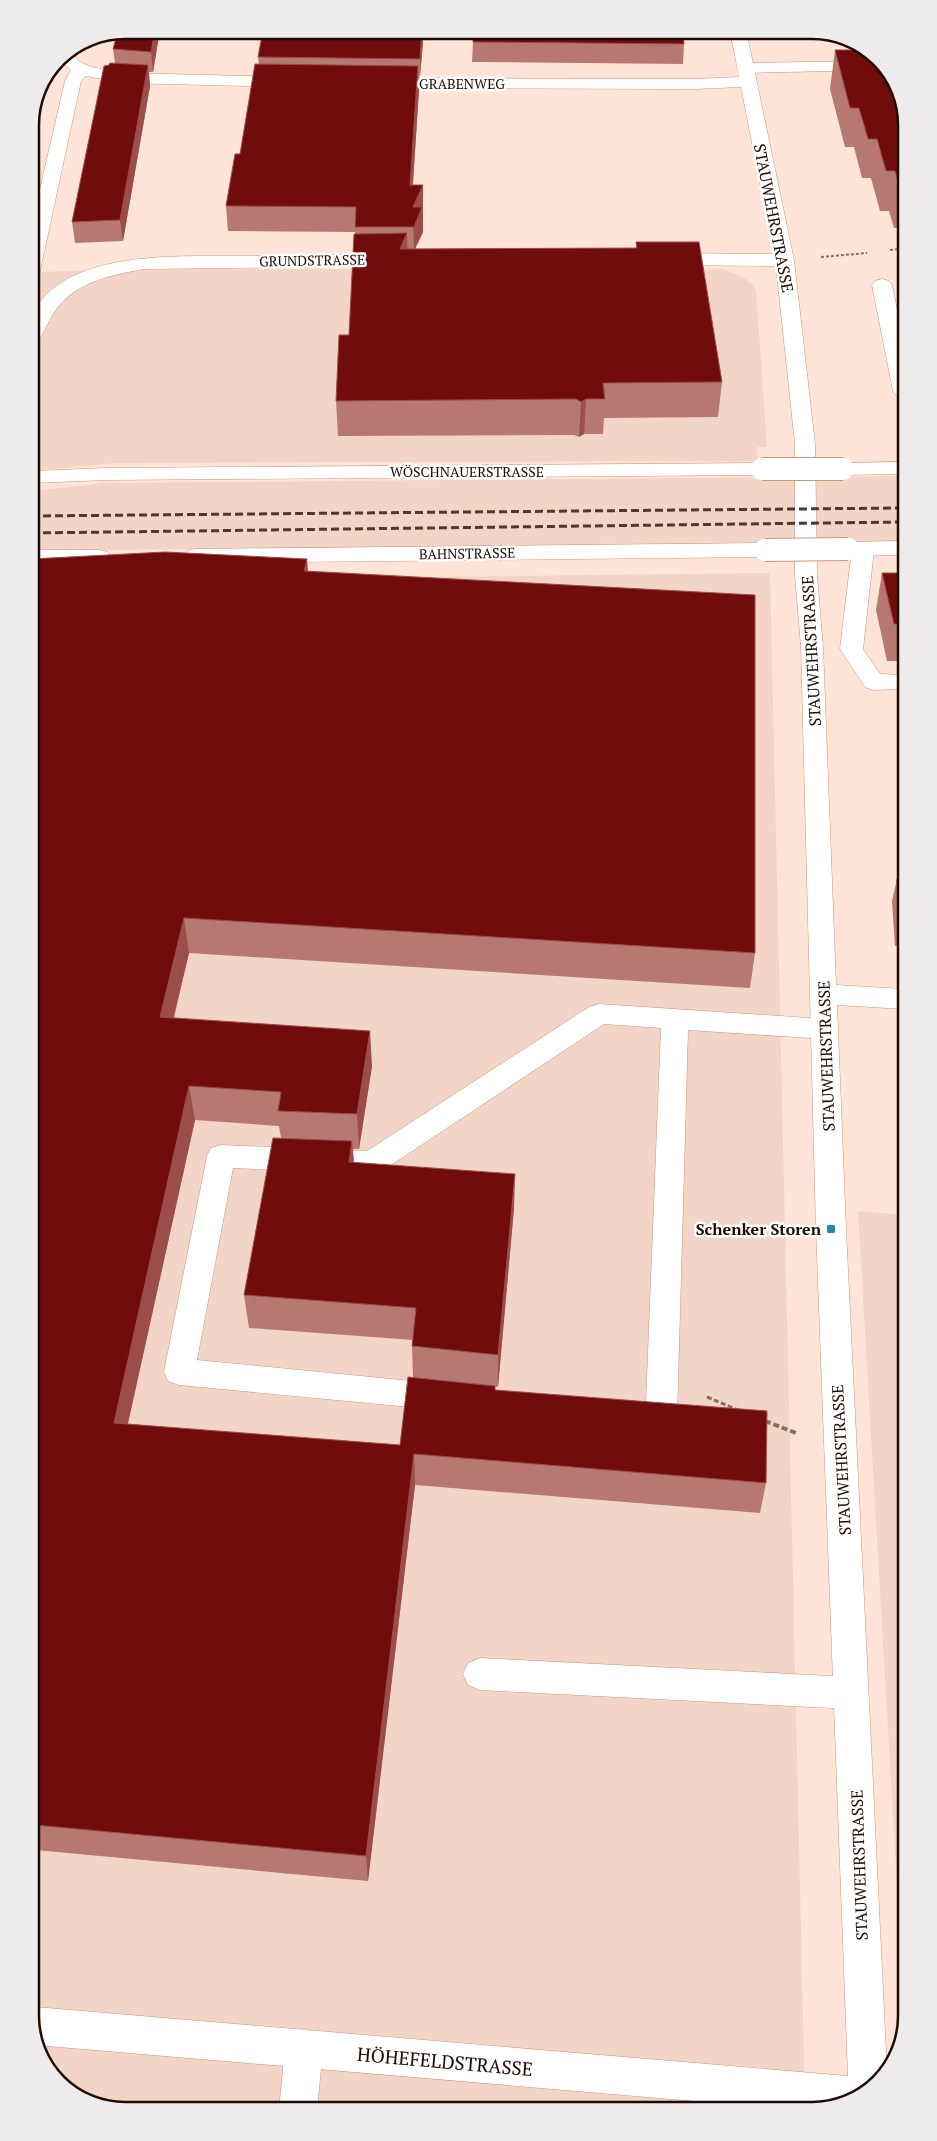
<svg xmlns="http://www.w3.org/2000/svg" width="937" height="2141" viewBox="0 0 937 2141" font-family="'PT Serif',serif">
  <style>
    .built { fill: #f3d5c7 }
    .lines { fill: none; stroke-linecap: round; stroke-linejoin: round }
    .lane-casing { stroke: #d19375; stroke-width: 1 }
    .street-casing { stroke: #d19375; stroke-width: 1 }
    .path-far2 { stroke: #866e63; stroke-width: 2; stroke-dasharray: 3 2; stroke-linecap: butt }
    .path-far1 { stroke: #866e63; stroke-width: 3; stroke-dasharray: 5 2.5; stroke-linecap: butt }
    .path { stroke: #866e63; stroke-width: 4; stroke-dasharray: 6 3; stroke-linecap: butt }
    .lane { fill: #fff; fill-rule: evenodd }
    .street { fill: #fff; fill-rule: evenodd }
    .rail { stroke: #4f382e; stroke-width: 3; stroke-dasharray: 8 4; stroke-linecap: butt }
    .street-bridge-casing { stroke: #d19375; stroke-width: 24; stroke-linecap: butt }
    .street-bridge { stroke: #fff; stroke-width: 22 }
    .wall { fill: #b87872; fill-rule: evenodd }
    .shaded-wall { fill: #9c4d49 }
    .building { fill: #710c0c; stroke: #9c4d49 }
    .poi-dot { fill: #1d8bb1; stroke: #fff; stroke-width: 2 }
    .labels { text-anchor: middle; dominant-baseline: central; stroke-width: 5; stroke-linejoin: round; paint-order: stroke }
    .far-street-label { font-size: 14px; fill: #200a01; stroke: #fff }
    .street-label { font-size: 16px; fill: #200a01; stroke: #fff }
    .poi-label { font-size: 16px; font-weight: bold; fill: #200a01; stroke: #fff; text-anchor: end }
    .near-street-label { font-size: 19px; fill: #200a01; stroke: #fff }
    .rim { fill: none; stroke: #200a01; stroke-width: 2.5 }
  </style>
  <rect width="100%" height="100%" fill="#ffe4d7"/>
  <path class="built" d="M 166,269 L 724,269 L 746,279 L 753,285 L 756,291 L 767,447 L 757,447 L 758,461 L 117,463 L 31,471 L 31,272 Z
    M 903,476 L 903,540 L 31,551 L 31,491 L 104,483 Z
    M 770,573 L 805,2106 L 118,2111 L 67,2091 L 35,2047 L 31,585 L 68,581 Z
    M 858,1211 L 905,1215 L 907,2017 L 905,2023 Z"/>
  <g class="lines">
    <defs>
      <path id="lane" d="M 870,61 L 876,62 L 878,66 L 876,70 L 745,73 L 739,72 L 737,68 L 739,64 L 745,63 Z
        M 882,279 L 889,281 L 892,285 L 903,339 L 903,397 L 896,395 L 893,391 L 872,285 L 875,281 Z
        M 863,542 L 871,544 L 874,549 L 863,649 L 880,674 L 903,675 L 903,689 L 873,690 L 865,687 L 840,649 L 852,549 L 855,544 Z
        M 599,1004 L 825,1019 L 835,1022 L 839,1029 L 835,1036 L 825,1039 L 688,1030 L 677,1418 L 672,1428 C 657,1433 643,1431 628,1426 L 623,1416 L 628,1406 L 639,1402 L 646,1403 L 661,1028 L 604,1024 L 382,1171 L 372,1174 L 233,1168 L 197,1360 L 442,1384 L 453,1388 L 458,1397 L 453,1406 L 442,1410 L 179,1385 L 168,1381 L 164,1372 L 207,1156 L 211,1148 L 221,1145 L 367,1151 L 589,1007 Z
        M 480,1658 L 851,1677 L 863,1681 L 868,1693 L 863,1705 L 851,1709 L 480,1690 L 468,1685 L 463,1674 L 468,1663 Z
        M 304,2029 L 317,2035 L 323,2048 L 317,2109 L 279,2110 L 285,2048 L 291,2035 Z"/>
      <path id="street" d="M 730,30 L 746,30 L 794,260 L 815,444 L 817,575 L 823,647 L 836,985 L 904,989 L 904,1009 L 837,1005 L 846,1229 L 887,2072 L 843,2106 L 753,2106 L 35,2045 L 35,2007 L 848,2076 L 816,1229 L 801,647 L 795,575 L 795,444 L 776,266 L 665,265 L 658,263 L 656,259 L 658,255 L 665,253 L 774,254 L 741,87 L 695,89 L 382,88 L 376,87 L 374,83 L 376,79 L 382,78 L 695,79 L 739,77 Z
        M 69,50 L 80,62 L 91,67 L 124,73 L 289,77 L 295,78 L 297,82 L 295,86 L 289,87 L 124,83 L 86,76 L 81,81 L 40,271 L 38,275 L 31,277 L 30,232 L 65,81 L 71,70 L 58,58 Z
        M 390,254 L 397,256 L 399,260 L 397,264 L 390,266 L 144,269 C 112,275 78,281 57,308 C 49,319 45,331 38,342 L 31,344 C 31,336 29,324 31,318 C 61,247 184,257 246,256 C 294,256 342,255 390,254 Z
        M 903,462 L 903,474 L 843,475 L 836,473 L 832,469 L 836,465 L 843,463 Z
        M 762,463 L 769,465 L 773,469 L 769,473 L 762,475 L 107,480 L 31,483 L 31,471 L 107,468 Z
        M 903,541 L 903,555 L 848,556 L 840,554 L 837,549 L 840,544 L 848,542 Z
        M 765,543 L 773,545 L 776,550 L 773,555 L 765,557 L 195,563 L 187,561 L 184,556 L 187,551 L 195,549 Z
        M 31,550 L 100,550 L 108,552 L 111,557 L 108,562 L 100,564 L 31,564 Z"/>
    </defs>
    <use href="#lane" class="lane-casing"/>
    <use href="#street" class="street-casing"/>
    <path class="path-far2" d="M 890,250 L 902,249
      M 821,257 L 867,253"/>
    <path class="path-far1" d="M 707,1397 L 738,1410"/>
    <path class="path" d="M 765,1421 L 796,1433"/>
    <use href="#lane" class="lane"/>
    <use href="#street" class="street"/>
    <path class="rail" d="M 31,516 L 903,508
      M 31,533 L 903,522"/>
    <defs>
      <path id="street-bridge" d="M 762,469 L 843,469
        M 765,550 L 848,549"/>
    </defs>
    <use href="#street-bridge" class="street-bridge-casing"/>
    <use href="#street-bridge" class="street-bridge"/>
  </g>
  <path class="wall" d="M 125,30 L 160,30 L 153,72 L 149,72 L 150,86 L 123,241 L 75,243 L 72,222 L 109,65 L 115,63 L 113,49 Z
    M 263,30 L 422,30 L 423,42 L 420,76 L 419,76 L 419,90 L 413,185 L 423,185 L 423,232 L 415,249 L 636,248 L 636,242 L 722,382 L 718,417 L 604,418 L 603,434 L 584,434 L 579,437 L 574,435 L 338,436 L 336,401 L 349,335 L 355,232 L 228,231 L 226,206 L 240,154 L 259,64 L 258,57 Z
    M 473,42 L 684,44 L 683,64 L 472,62 Z
    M 835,50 L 902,94 L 902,228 L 894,228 L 889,211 L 880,211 L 871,178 L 862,178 L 854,147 L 845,147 L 830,89 Z
    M 31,559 L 307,559 L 308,571 L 755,953 L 750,988 L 189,953 L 174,1018 L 372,1066 L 359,1149 L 353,1149 L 354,1163 L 514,1208 L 498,1387 L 495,1387 L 495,1390 L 766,1483 L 760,1513 L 415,1485 L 368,1881 L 35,1850 ZM 195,1120 L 279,1126 L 281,1138 L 244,1295 L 249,1328 L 413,1340 L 412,1346 L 413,1378 L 400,1445 L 128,1424 Z
    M 882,573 L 903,573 L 903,661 L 887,661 L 876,610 Z
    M 897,879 L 904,880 L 904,946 L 895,946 L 892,901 Z
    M 904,1072 L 905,1115 L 902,1081 Z"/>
  <path class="shaded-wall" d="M 155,30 L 160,30 L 153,72 L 151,52 Z
    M 422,30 L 423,42 L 420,76 L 420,59 Z
    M 148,65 L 150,86 L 123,241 L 120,220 Z
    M 418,66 L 419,90 L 411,210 L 410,185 Z
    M 423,185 L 423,232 L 414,251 L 413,207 Z
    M 407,233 L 408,267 L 400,249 Z
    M 586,399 L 584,434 L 579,437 L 581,402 Z
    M 307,559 L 309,595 L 304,571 Z
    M 184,918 L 189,953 L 165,1052 L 160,1017 Z
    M 370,1031 L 372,1066 L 359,1149 L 357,1114 Z
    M 189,1086 L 195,1120 L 121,1454 L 114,1423 Z
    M 352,1141 L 355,1175 L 349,1162 Z
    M 515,1174 L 514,1208 L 498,1387 L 498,1355 Z
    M 414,1454 L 415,1485 L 368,1881 L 366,1856 Z"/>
  <path class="building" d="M 125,30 L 155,30 L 151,52 L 113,49 L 118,31 Z
    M 263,30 L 422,30 L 420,59 L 258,57 Z
    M 473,30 L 683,30 L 684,44 L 473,42 Z
    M 835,50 L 870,50 L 902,94 L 902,188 L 900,188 L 895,171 L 886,171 L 877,139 L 868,139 L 859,108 L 850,108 Z
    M 110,63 L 148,65 L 120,220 L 72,222 L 104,66 L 109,65 Z
    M 255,64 L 418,66 L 410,185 L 423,185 L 413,207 L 422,207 L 414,227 L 355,227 L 356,207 L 226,206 L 235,154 L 240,154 Z
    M 407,233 L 400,249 L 637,248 L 636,242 L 699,242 L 722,382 L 603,383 L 605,399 L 586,399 L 581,402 L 576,399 L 336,401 L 339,335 L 349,335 L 354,234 Z
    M 165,552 L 307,559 L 304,571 L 755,595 L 755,953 L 184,918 L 160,1017 L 370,1031 L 357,1114 L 278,1111 L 281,1092 L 189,1086 L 114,1423 L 400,1445 L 408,1377 L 495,1386 L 495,1390 L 767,1411 L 766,1483 L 414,1454 L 366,1856 L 35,1825 L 31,559 Z
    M 882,573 L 903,573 L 903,624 L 894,624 Z
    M 897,879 L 904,880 L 904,924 L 900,924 Z
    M 273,1138 L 352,1141 L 349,1162 L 515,1174 L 498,1355 L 412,1346 L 416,1308 L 244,1295 Z"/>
  <rect class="poi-dot" x="826" y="1224" width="10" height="10" rx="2.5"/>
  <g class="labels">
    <g class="far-street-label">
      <text x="462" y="83">GRABENWEG</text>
      <text transform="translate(312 260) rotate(-1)">GRUNDSTRASSE</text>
      <text x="467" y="471">WÖSCHNAUERSTRASSE</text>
      <text transform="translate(467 553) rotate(-1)">BAHNSTRASSE</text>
    </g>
    <g class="street-label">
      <text transform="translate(774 218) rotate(79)">STAUWEHRSTRASSE</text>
      <text transform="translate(811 651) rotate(-93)">STAUWEHRSTRASSE</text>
      <text transform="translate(826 1056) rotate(-92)">STAUWEHRSTRASSE</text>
      <text transform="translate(841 1460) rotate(-93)">STAUWEHRSTRASSE</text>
      <text transform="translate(859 1865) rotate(-92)">STAUWEHRSTRASSE</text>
    </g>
    <g class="poi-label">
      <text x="821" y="1229">Schenker Storen</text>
    </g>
    <g class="near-street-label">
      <text transform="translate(445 2061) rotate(5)">HÖHEFELDSTRASSE</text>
    </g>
  </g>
  <path d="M0 0H937V2141H0ZM125 39H812A86 86 0 0 1 898 125V2016A86 86 0 0 1 812 2102H125A86 86 0 0 1 39 2016V125A86 86 0 0 1 125 39Z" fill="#edebeb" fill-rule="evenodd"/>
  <path class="rim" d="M125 39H812A86 86 0 0 1 898 125V2016A86 86 0 0 1 812 2102H125A86 86 0 0 1 39 2016V125A86 86 0 0 1 125 39Z"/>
</svg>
